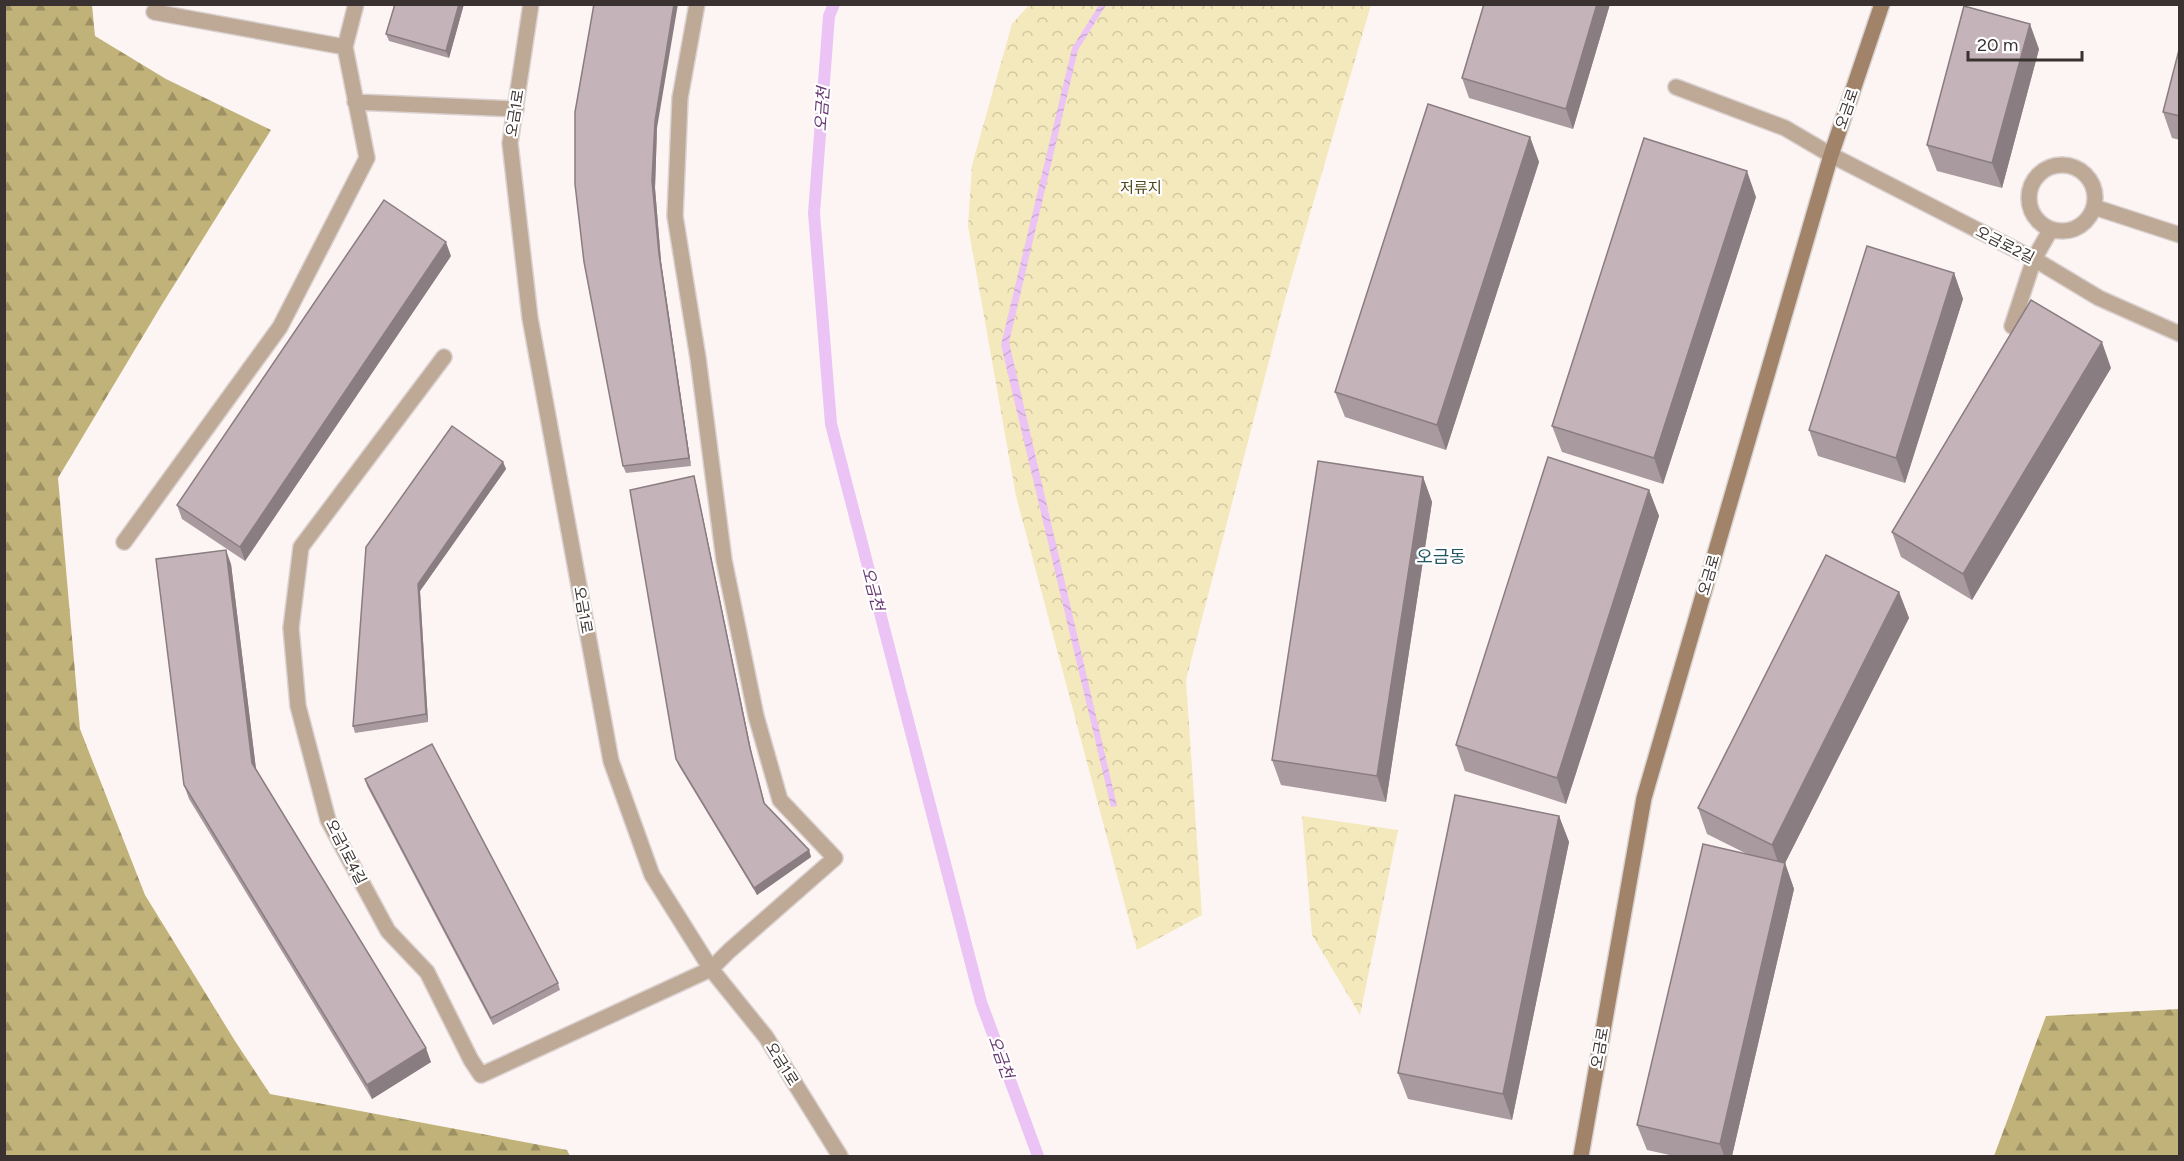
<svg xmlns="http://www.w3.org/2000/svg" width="2184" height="1161" viewBox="0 0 2184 1161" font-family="Figtree,'Noto Sans KR',sans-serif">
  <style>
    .forest { fill: url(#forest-firs) }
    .park { fill: url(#park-crowns) }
    .water { fill: url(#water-waves) }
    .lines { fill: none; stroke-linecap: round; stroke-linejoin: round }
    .stream { stroke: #ebc4f5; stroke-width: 12 }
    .lane-casing { stroke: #dad2d0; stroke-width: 18 }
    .street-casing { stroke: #dad2d0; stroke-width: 18 }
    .secondary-casing { stroke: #dad2d0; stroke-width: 18 }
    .lane { stroke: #bea997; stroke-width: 15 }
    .street { stroke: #bea997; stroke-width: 15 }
    .secondary { stroke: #a18369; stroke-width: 15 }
    .wall { fill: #a99aa0 }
    .shaded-wall { fill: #8a7d82 }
    .building { fill: #c5b3ba; stroke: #8a7d82; stroke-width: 1.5 }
    .labels { text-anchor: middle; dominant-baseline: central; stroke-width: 4.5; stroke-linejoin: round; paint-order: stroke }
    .street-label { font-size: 15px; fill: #3a3231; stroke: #fff }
    .park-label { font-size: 15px; fill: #504619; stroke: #fff }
    .water-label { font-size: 16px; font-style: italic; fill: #653670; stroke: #fff }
    .quarter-label { font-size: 18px; fill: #215664; stroke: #fff }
  </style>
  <defs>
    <pattern id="forest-firs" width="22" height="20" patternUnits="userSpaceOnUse" patternTransform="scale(1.5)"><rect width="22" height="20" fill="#c0b278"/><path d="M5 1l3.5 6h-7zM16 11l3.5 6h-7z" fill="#9d9163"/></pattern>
    <pattern id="park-crowns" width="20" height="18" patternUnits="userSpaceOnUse" patternTransform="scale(1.5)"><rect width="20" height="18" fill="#f4e9bc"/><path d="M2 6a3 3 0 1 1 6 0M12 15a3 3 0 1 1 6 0" fill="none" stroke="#d2c8a2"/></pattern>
    <pattern id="water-waves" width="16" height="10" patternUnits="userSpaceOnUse" patternTransform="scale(1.5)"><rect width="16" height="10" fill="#ebc4f5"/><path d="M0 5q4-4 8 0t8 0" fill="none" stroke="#caa9d2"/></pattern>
  </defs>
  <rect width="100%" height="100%" fill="#fdf5f3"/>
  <path class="forest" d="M 5,4 L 92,5 L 95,36 L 166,79 L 271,130 L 161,306 L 58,478 L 80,729 L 145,895 L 235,1041 L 270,1094 L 567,1150 L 570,1156 L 5,1156 Z
    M 2179,1009 L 2179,1156 L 1994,1156 L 2046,1016 Z"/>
  <path class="park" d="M 1029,5 L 1371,5 L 1284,303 L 1186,680 L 1202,915 L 1137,950 L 1016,496 L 968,226 L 972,165 L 1012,24 Z
    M 1302,816 L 1398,830 L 1360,1015 L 1312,935 Z"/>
  <path class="water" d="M 1099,5 L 1106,5 L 1078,50 L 1009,342 L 1117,806 L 1111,807 L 1001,345 L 1072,48 Z"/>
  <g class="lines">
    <path class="stream" d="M 834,4 L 829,16 L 814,213 L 831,424 L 981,1002 L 1038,1156"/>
    <defs>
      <path id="lane" d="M 154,12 L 345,47
        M 1676,87 L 1785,128 L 1831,155
        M 355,102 L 516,109
        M2029 198a33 33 0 1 1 66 0a33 33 0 1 1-66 0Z
        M 2094,207 L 2180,235
        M 2012,326 L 2034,259 L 2051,229
        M 444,357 L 301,547 L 291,628 L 298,706 L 328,820 L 388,931 L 427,972 L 471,1060 L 481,1075 L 711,969 L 729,951 L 835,858 L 780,800 L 756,716 L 724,560 L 698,358 L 675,216 L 680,98 L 697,4
        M 124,542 L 280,327 L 367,158 L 345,47 L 356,4"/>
      <path id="street" d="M 531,4 L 510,143 L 530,318 L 611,761 L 652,875 L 711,969 L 766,1037 L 840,1156
        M 1831,155 L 2034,259 L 2099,298 L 2180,334"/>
      <path id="secondary" d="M 1581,1156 L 1644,798 L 1831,155 L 1882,4"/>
    </defs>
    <use href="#lane" class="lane-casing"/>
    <use href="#street" class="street-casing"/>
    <use href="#secondary" class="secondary-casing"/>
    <use href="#lane" class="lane"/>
    <use href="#street" class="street"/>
    <use href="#secondary" class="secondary"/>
  </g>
  <path class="wall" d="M 395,4 L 464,4 L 449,58 L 389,41 L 386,34 Z
    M 1484,4 L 1610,4 L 1573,129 L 1469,98 L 1462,78 Z
    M 2180,46 L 2180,140 L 2172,138 L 2163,112 Z
    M 2039,49 L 2002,188 L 1937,171 L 1927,145 Z
    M 657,128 L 655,188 L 661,261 L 691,466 L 626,473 L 623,466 Z
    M 1530,137 L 1539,162 L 1446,450 L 1345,417 L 1335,392 Z
    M 1756,197 L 1663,484 L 1562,452 L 1552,426 Z
    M 451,256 L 245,561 L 182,519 L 177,505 Z
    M 1954,273 L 1963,299 L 1905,483 L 1818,456 L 1809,430 Z
    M 2111,368 L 1972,600 L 1901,557 L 1892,532 Z
    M 503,462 L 506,469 L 420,591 L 428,722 L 355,733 L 353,726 L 366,547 Z
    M 694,476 L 696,484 L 752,755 L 765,804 L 809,850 L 811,857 L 757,895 L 679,766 L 676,759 Z
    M 1423,477 L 1432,502 L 1386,802 L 1281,785 L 1272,760 Z
    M 1649,490 L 1659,516 L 1566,804 L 1465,771 L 1456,745 Z
    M 231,564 L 256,770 L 431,1062 L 372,1099 L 189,799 L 184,785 Z
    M 1899,592 L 1909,618 L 1785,863 L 1794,889 L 1732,1156 L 1674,1156 L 1647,1150 L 1637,1125 L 1749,855 L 1707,834 L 1698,808 Z
    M 365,779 L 558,983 L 560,990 L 493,1025 L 367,786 Z
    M 1559,816 L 1569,842 L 1512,1120 L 1408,1099 L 1398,1073 Z"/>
  <path class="shaded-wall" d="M 459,4 L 464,4 L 449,58 L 446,51 Z
    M 674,4 L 678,4 L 657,128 L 655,188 L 661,261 L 691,466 L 689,458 L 659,254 L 652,181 L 655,121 Z
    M 1597,4 L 1610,4 L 1573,129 L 1566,109 Z
    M 2030,24 L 2039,49 L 2002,188 L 1992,163 Z
    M 1530,137 L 1539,162 L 1446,450 L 1437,425 Z
    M 1747,171 L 1756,197 L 1663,484 L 1654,458 Z
    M 446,242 L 451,256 L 245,561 L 240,547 Z
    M 1954,273 L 1963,299 L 1905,483 L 1896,458 Z
    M 2102,342 L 2111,368 L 1972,600 L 1963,574 Z
    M 503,462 L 506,469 L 420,591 L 428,722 L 426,714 L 418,584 Z
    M 694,476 L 696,484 L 752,755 L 766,810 L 750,748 Z
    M 1423,477 L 1432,502 L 1386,802 L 1377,776 Z
    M 1649,490 L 1659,516 L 1566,804 L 1557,778 Z
    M 226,550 L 231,564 L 257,777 L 252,763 Z
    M 1899,592 L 1909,618 L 1781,871 L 1772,845 Z
    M 1559,816 L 1569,842 L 1512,1120 L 1503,1094 Z
    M 809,850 L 811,857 L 757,895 L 754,888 Z
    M 1785,863 L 1794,889 L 1732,1156 L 1724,1156 L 1720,1144 Z
    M 426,1048 L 431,1062 L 372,1099 L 367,1085 Z"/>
  <path class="building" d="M 395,4 L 459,4 L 446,51 L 386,34 Z
    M 594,4 L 674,4 L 655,121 L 652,181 L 659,254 L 689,458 L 623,466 L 584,262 L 575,184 L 575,112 Z
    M 1484,4 L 1597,4 L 1566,109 L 1462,78 Z
    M 1964,6 L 2030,24 L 1992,163 L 1927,145 Z
    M 2180,46 L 2180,116 L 2163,112 Z
    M 1428,104 L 1530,137 L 1437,425 L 1335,392 Z
    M 1644,138 L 1747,171 L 1654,458 L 1552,426 Z
    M 384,200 L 446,242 L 240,547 L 177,505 Z
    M 1867,246 L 1954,273 L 1896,458 L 1809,430 Z
    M 2031,300 L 2102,342 L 1963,574 L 1892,532 Z
    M 452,426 L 503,462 L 418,584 L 426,714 L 353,726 L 366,547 Z
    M 1548,457 L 1649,490 L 1557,778 L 1456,745 Z
    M 1318,461 L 1423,477 L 1377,776 L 1272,760 Z
    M 694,476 L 750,748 L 764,803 L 809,850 L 754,888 L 676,759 L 630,490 Z
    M 226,550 L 252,763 L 426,1048 L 367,1085 L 184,785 L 156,559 Z
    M 1826,555 L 1899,592 L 1772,845 L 1698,808 Z
    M 432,744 L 558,983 L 491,1018 L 365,779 Z
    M 1455,795 L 1559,816 L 1503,1094 L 1398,1073 Z
    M 1703,844 L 1785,863 L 1720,1144 L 1637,1125 Z"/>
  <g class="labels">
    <g class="street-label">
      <text transform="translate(1847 109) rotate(-71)">오금로</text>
      <text transform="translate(515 113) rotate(-81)">오금1로</text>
      <text transform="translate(2005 245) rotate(27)">오금로2길</text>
      <text transform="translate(1709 575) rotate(-74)">오금로</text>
      <text transform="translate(583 610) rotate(80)">오금1로</text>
      <text transform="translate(346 852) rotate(63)">오금1로4길</text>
      <text transform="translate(1600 1048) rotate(-80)">오금로</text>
      <text transform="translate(782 1064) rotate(58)">오금1로</text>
    </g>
    <g class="park-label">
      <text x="1141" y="188">저류지</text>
    </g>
    <g class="water-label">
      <text transform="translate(822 109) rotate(-86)">오금천</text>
      <text transform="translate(873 589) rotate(75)">오금천</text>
      <text transform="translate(1001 1057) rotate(70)">오금천</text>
    </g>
    <g class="quarter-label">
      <text x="1441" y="557">오금동</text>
    </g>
  </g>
  <rect width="2184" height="1161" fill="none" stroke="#3a3231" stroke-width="12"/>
  <path d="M1968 51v9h114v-9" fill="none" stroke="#3a3231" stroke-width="3"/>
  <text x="1977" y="51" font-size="18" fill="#3a3231" stroke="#ffffff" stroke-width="4.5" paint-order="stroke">20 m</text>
</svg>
